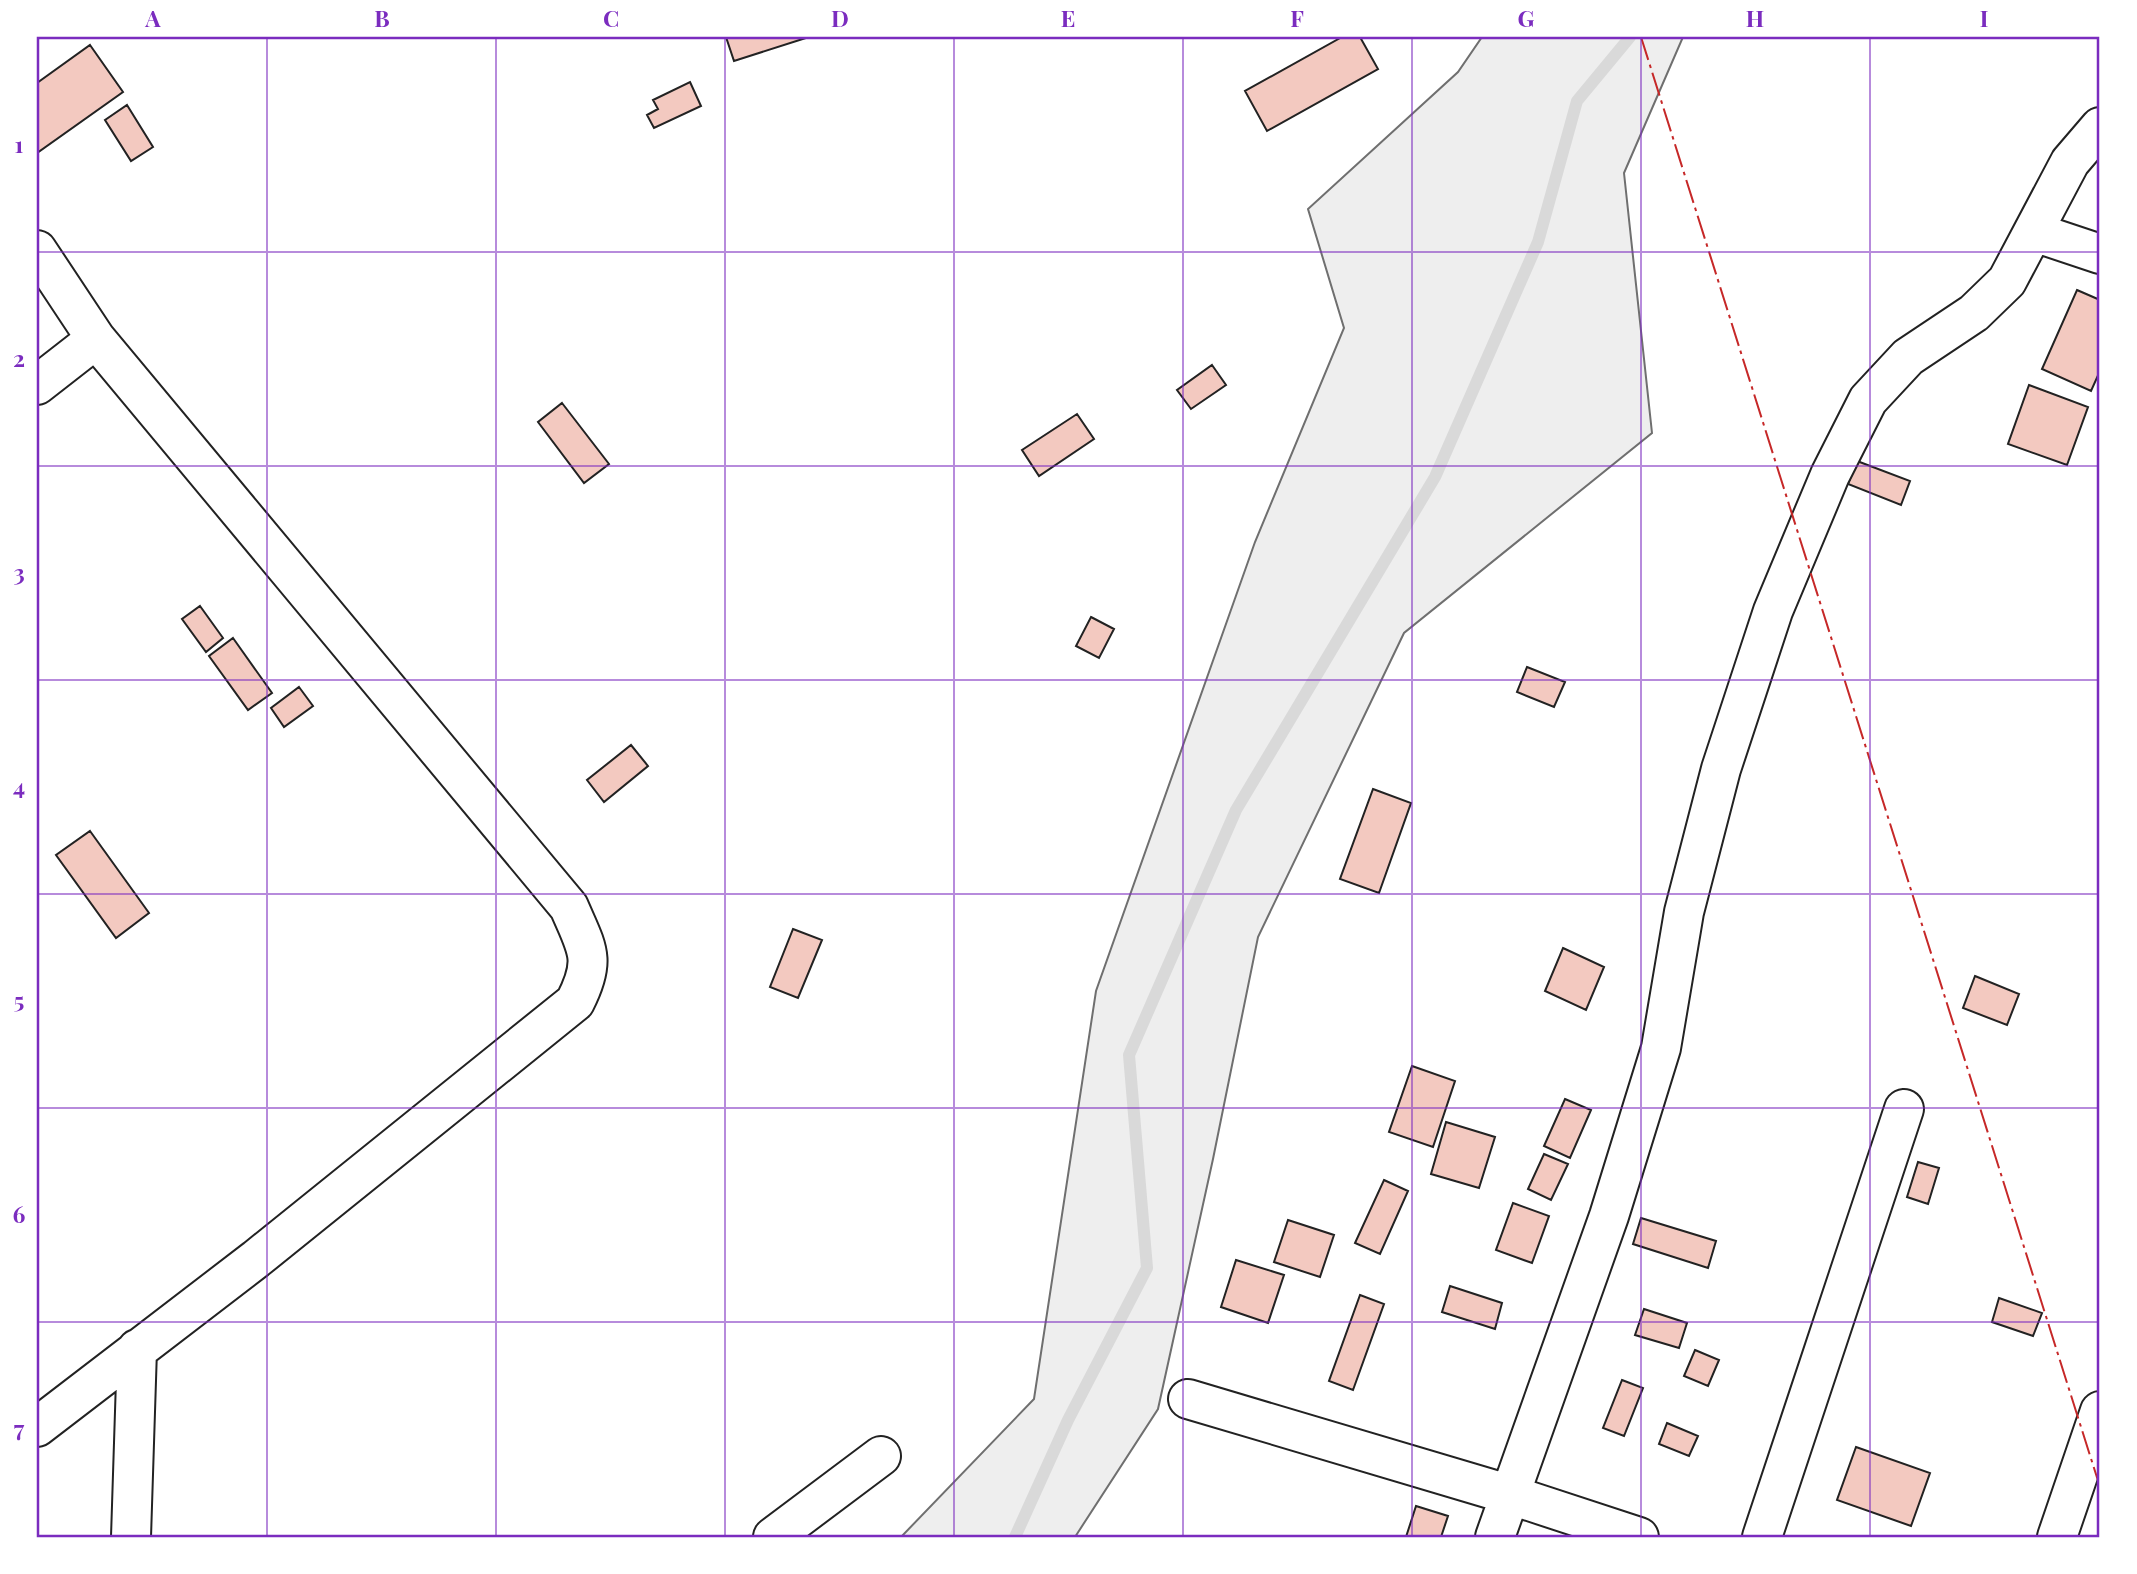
<svg xmlns="http://www.w3.org/2000/svg" width="2137" height="1574" viewBox="0 0 2137 1574" font-family="'Playfair Display',serif">
  <style>
    .green { fill: #eee; stroke: #6f6f6f; stroke-width: 2 }
    .lines { fill: none; stroke-linecap: round; stroke-linejoin: round }
    .stream { stroke: #d9d9d9; stroke-width: 12 }
    .building { fill: #f3c9c0; stroke: #222; stroke-width: 2 }
    .minor-casing { stroke: #222; stroke-width: 42 }
    .minor { stroke: #fff; stroke-width: 38 }
    .power { stroke: #c62828; stroke-width: 2; stroke-dasharray: 24 5 3.5 5; stroke-linecap: butt }
    .grid { fill: none; stroke: #7b2cbf; stroke-width: 2; stroke-opacity: 0.55 }
    .neatline { fill: none; stroke: #7b2cbf; stroke-width: 2.5 }
    .grid-label { font-size: 23px; text-anchor: middle; font-weight: bold; fill: #7b2cbf }
  </style>
  <rect width="100%" height="100%" fill="#fff"/>
  <path class="green" d="M 1482,37 L 1683,37 L 1624,173 L 1652,433 L 1404,633 L 1258,937 L 1213,1159 L 1158,1409 L 1075,1537 L 901,1537 L 1034,1399 L 1096,991 L 1255,542 L 1344,328 L 1308,209 L 1458,72 Z"/>
  <g class="lines">
    <path class="stream" d="M 1015,1537 L 1068,1420 L 1147,1268 L 1129,1055 L 1236,810 L 1435,477 L 1538,242 L 1577,101 L 1630,37"/>
  </g>
  <path class="building" d="M 726,37 L 809,37 L 734,61 Z
    M 1342,37 L 1360,37 L 1378,69 L 1267,131 L 1245,91 Z
    M 90,45 L 123,92 L 37,153 L 37,83 Z
    M 690,82 L 701,106 L 654,128 L 647,115 L 658,109 L 653,100 Z
    M 127,105 L 153,147 L 131,161 L 105,120 Z
    M 2077,290 L 2100,300 L 2100,371 L 2091,391 L 2042,369 Z
    M 1212,365 L 1226,385 L 1191,409 L 1177,390 Z
    M 2029,385 L 2088,407 L 2067,465 L 2008,444 Z
    M 562,403 L 609,464 L 584,483 L 538,422 Z
    M 1077,414 L 1094,439 L 1039,476 L 1022,450 Z
    M 1857,461 L 1910,481 L 1901,505 L 1848,484 Z
    M 200,606 L 223,638 L 206,652 L 182,619 Z
    M 1091,617 L 1114,629 L 1099,658 L 1076,646 Z
    M 233,638 L 272,693 L 248,710 L 209,656 Z
    M 1527,667 L 1565,682 L 1554,707 L 1517,692 Z
    M 299,687 L 313,706 L 284,727 L 271,708 Z
    M 631,745 L 648,766 L 604,802 L 587,780 Z
    M 1373,789 L 1411,803 L 1379,893 L 1340,879 Z
    M 90,831 L 149,913 L 116,938 L 56,855 Z
    M 793,929 L 822,940 L 798,998 L 770,987 Z
    M 1563,948 L 1604,967 L 1586,1010 L 1545,991 Z
    M 1975,976 L 2019,994 L 2007,1025 L 1963,1008 Z
    M 1412,1066 L 1455,1081 L 1433,1147 L 1389,1132 Z
    M 1565,1099 L 1591,1110 L 1570,1158 L 1544,1146 Z
    M 1446,1122 L 1495,1137 L 1479,1188 L 1431,1174 Z
    M 1544,1154 L 1568,1164 L 1551,1200 L 1528,1189 Z
    M 1918,1162 L 1939,1168 L 1928,1204 L 1907,1197 Z
    M 1384,1180 L 1408,1191 L 1380,1254 L 1355,1243 Z
    M 1513,1203 L 1549,1216 L 1532,1263 L 1496,1250 Z
    M 1641,1218 L 1716,1241 L 1708,1268 L 1633,1244 Z
    M 1288,1220 L 1334,1235 L 1320,1277 L 1274,1262 Z
    M 1236,1260 L 1284,1275 L 1268,1323 L 1221,1307 Z
    M 1450,1286 L 1502,1303 L 1495,1329 L 1442,1312 Z
    M 1360,1295 L 1384,1304 L 1353,1390 L 1329,1381 Z
    M 1999,1298 L 2042,1313 L 2033,1336 L 1992,1322 Z
    M 1644,1309 L 1687,1323 L 1679,1348 L 1635,1335 Z
    M 1695,1350 L 1719,1360 L 1708,1386 L 1684,1376 Z
    M 1622,1380 L 1643,1388 L 1624,1436 L 1603,1428 Z
    M 1667,1423 L 1698,1436 L 1689,1456 L 1659,1444 Z
    M 1856,1447 L 1930,1473 L 1911,1526 L 1837,1500 Z
    M 1416,1506 L 1448,1516 L 1441,1537 L 1406,1537 Z"/>
  <g class="lines">
    <defs>
      <path id="minor" d="M 2034,232 L 2100,254
        M 37,250 L 96,339 L 569,907 C 587,949 597,959 575,1002 L 256,1259 L 37,1427
        M 37,385 L 96,339
        M 1188,1399 L 1511,1495 L 1639,1537
        M 131,1537 L 137,1349
        M 773,1537 L 881,1456
        M 1495,1537 L 1609,1216 L 1661,1048 L 1684,912 L 1721,769 L 1773,611 L 1830,475 L 1868,400 L 1908,357 L 1974,313 L 2007,281 L 2070,162 L 2100,127
        M 1762,1537 L 1904,1109
        M 2057,1537 L 2100,1411"/>
    </defs>
    <use href="#minor" class="minor-casing"/>
    <use href="#minor" class="minor"/>
    <path class="power" d="M 1641,37 L 2100,1487"/>
  </g>
  <path class="grid" d="M 267,37 L 267,1537M 496,37 L 496,1537M 725,37 L 725,1537M 954,37 L 954,1537M 1183,37 L 1183,1537M 1412,37 L 1412,1537M 1641,37 L 1641,1537M 1870,37 L 1870,1537M 37,252 L 2100,252M 37,466 L 2100,466M 37,680 L 2100,680M 37,894 L 2100,894M 37,1108 L 2100,1108M 37,1322 L 2100,1322"/>
  <rect width="2137" height="1574" fill="none" stroke="#ffffff" stroke-width="77"/>
  <rect x="38" y="38" width="2060" height="1498" class="neatline"/>
  <g class="grid-label">
    <text x="153" y="27">A</text>
    <text x="382" y="27">B</text>
    <text x="611" y="27">C</text>
    <text x="840" y="27">D</text>
    <text x="1068" y="27">E</text>
    <text x="1297" y="27">F</text>
    <text x="1526" y="27">G</text>
    <text x="1755" y="27">H</text>
    <text x="1984" y="27">I</text>
    <text x="19" y="153">1</text>
    <text x="19" y="367">2</text>
    <text x="19" y="581">3</text>
    <text x="19" y="795">4</text>
    <text x="19" y="1009">5</text>
    <text x="19" y="1223">6</text>
    <text x="19" y="1437">7</text>
  </g>
</svg>
